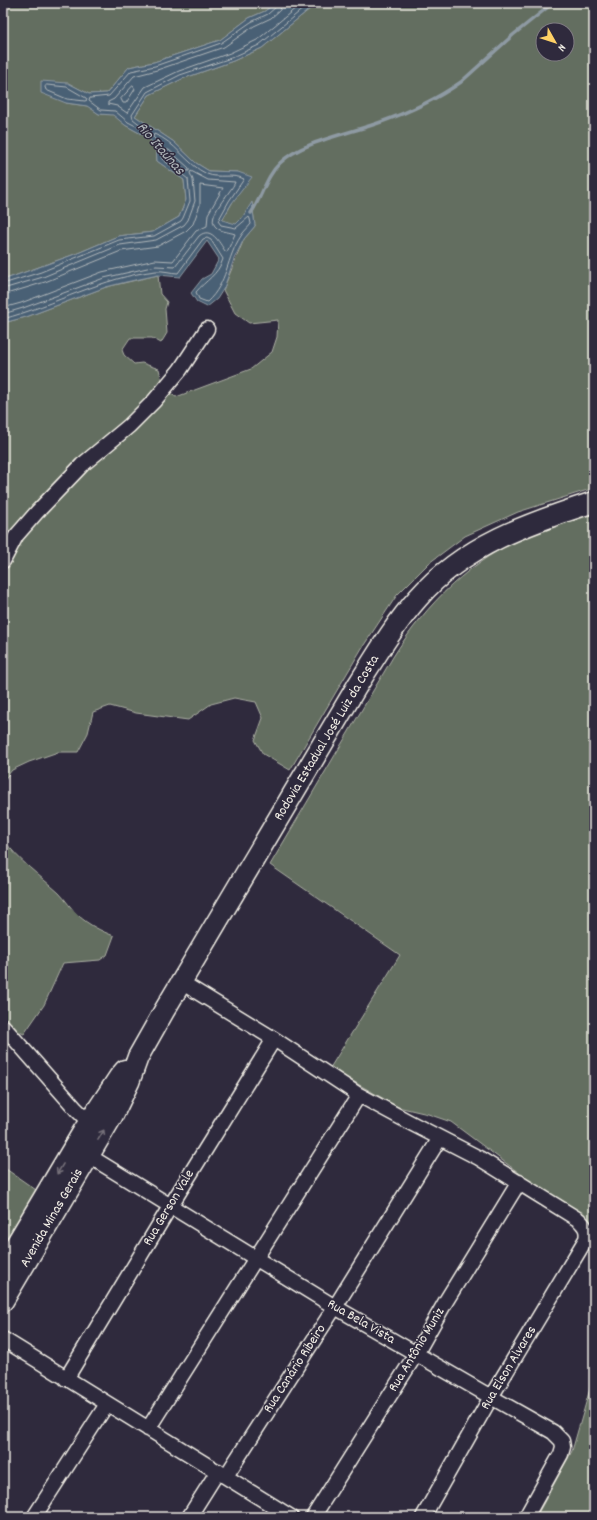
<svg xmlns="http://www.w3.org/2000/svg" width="597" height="1520" viewBox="0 0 597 1520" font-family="Dekko,sans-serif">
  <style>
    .green { fill: #646e61; stroke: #acb0a4; fill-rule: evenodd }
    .water { fill: #4a6075; stroke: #8e9aa3 }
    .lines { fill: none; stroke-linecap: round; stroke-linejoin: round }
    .shore { stroke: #b0b7ba; stroke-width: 1 }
    .stream { stroke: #8e9aa3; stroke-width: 3.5 }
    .minor-casing { stroke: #f4f1e8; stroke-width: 17 }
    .secondary-casing { stroke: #f4f1e8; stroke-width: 23 }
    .minor { stroke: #2f2a3d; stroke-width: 14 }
    .secondary { stroke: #2f2a3d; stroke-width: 20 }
    .oneway { stroke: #747079 }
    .labels { text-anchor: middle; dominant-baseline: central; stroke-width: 3; stroke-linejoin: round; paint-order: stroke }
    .street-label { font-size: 14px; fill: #f4f1e8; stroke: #2f2a3d }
    .water-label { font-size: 15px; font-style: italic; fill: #b0b7ba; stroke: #2f2a3d }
  </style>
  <rect width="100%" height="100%" fill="#2f2a3d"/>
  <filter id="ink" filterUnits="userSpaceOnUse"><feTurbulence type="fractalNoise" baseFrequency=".025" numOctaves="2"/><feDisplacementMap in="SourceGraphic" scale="8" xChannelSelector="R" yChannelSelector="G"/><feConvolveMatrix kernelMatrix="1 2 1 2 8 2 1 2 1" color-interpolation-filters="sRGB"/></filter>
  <g filter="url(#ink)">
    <path class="green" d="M 3,3 L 275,3 L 265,11 L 249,18 L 220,40 L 154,62 L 129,67 L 107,93 L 89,94 L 68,83 L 66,103 L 88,106 L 99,114 L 113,114 L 125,125 L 145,136 L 156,145 L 157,161 L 184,180 L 186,200 L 179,217 L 153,232 L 118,236 L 78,253 L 3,280 Z
      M 317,3 L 594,3 L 594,488 L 518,512 L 465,536 L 429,563 L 397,595 L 362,648 L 290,770 L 263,754 L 255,740 L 263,718 L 256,702 L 234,698 L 211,704 L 188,720 L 136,713 L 110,706 L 93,712 L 88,733 L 78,752 L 58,752 L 29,762 L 12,770 L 3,781 L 3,323 L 26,317 L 106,287 L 158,275 L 160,294 L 167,302 L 165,309 L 167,333 L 161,343 L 152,338 L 130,338 L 122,350 L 124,355 L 134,364 L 142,363 L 159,369 L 164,390 L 176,397 L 251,369 L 272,352 L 277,337 L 278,320 L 249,323 L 235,313 L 223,290 L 244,239 L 255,226 L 252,203 L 242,218 L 236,225 L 222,221 L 232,203 L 238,172 L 209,171 L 196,163 L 174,142 L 135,116 L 149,95 L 182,79 L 233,61 L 262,48 ZM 543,30 L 567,30 L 567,54 L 543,54 Z
      M 594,512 L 594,1229 L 451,1122 L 428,1114 L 398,1107 L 330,1068 L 400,955 L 270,865 L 393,657 C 426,604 472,558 530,535 C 551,526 573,520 594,512 Z
      M 3,839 C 20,862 38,874 59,893 C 66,900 71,909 79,916 C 89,925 101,931 114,936 L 107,955 L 100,960 L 63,963 L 44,1005 L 24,1034 L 13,1029 L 3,1045 Z
      M 3,1167 L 39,1192 L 3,1251 Z
      M 594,1375 L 594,1517 L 536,1517 L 572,1451 Z"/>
    <path class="water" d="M 275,3 L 317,3 L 262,48 L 233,61 L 182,79 L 149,95 L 135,116 L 174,142 L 196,163 L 209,171 L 238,172 L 252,177 L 232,203 L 222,220 L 236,224 L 242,218 L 252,202 L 255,226 L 244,239 L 234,259 L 224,288 L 217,299 L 207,307 L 197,302 L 191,293 L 202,279 L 211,274 L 219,259 L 207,241 L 180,277 L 158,275 L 126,282 L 106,287 L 26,317 L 3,323 L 3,280 L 78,253 L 118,236 L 153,232 L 179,217 L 186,200 L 184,180 L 157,161 L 156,145 L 145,136 L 125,125 L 113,115 L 99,114 L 87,106 L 66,103 L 41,93 L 41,81 L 68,83 L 89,94 L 107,93 L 129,67 L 154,62 L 220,40 L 249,18 L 265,11 Z"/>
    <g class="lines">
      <path class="shore" d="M 277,3 L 276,7 L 268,14 L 251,22 L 221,43 L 155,66 L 131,71 L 109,96 L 90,98 L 89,101 L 101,110 L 115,111 L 128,122 L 142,129 L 142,126 L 133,119 L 132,115 L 147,92 L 180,75 L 231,58 L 259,45 L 310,3
        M 282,3 L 280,10 L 271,18 L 254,26 L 224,47 L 157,70 L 134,76 L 114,99 L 108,102 L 108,104 L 117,106 L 127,113 L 145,87 L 179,71 L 230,53 L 257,40 L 302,3
        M 47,85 L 67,87 L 86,98 L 87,100 L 85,101 L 67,99 L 46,90 L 45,87 Z
        M 133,86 L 135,89 L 126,103 L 123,103 L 121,99 Z
        M 166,150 L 169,150 L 189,168 L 189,171 L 186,171 L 167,156 Z
        M 3,284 L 41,272 L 119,240 L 154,236 L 181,221 L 183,218 L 190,201 L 188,179 L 162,159 L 160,144 L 153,137 L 154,134 C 175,141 187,165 207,174 C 218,179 233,173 244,179 L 229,201 L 218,221 L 221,225 L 236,228 L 249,217 L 250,219 L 251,224 C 248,228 243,232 241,236 C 226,258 228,283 207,302 L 199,299 L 196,292 C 206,280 218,275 223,259 L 211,240 L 207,238 L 203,239 L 178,273 C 171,273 163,270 156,271 C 103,277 55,305 3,319
        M 3,289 L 43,277 L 120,245 L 156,240 L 184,225 L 188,220 L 195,201 L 193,180 L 190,173 L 191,171 L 208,180 L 235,182 C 232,192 203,218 217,228 C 222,232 230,232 235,234 L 227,252 L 225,251 C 219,242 211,226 199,236 L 175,267 L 156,266 L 104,278 L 23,308 L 3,314
        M 3,295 L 45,282 L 121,251 L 158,246 L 186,231 L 193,224 L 200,205 L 200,185 L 223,188 L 208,214 L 207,226 L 196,231 L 173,261 L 155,260 L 102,272 L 21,303 L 3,308"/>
      <path class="stream" d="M 251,213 C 262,197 266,176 280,163 C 302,141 352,133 381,122 C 409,112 437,99 461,82 L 513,35 L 553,3"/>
      <defs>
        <path id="minor" d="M 3,561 L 16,536 L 37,512 L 82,465 L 129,426 L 154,401 L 180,370 L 207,329
          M 181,982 L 274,1039 L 359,1095 L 409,1122 L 479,1158 L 579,1220 C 585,1226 588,1230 586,1239 L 491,1397 L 423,1517
          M 3,1026 L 76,1109 L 89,1122
          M 81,1151 L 335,1307 L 491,1397 L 553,1432 L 562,1441 L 563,1447 L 561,1454 L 526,1517
          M 3,1339 L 291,1517
          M 66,1379 L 171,1205 L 274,1039
          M 148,1429 L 359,1095
          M 226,1476 L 335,1307 L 440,1138
          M 34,1517 L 107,1404
          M 189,1517 L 218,1471
          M 313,1517 L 416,1354 L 446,1301 L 519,1182"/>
        <path id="secondary" d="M 3,1266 L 84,1130 L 119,1077 L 125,1070
          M 3,1301 L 113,1115 L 129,1082 L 138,1057 L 164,1011 L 357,686 C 376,656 394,625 418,598 C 464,545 529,523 594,502"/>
      </defs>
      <use href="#minor" class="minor-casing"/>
      <use href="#secondary" class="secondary-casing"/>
      <use href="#minor" class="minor"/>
      <use href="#secondary" class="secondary"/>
    </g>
    <defs><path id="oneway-shaft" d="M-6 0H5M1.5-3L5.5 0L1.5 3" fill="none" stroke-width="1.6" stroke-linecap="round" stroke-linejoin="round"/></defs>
    <g class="oneway">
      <use href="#oneway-shaft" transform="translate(101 1135) rotate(-59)"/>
      <use href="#oneway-shaft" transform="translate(60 1169) rotate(121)"/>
    </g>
  </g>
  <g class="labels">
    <g class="street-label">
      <text transform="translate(327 738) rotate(-59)">Rodovia Estadual José Luiz da Costa</text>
      <text transform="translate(169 1208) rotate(-59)">Rua Gerson Vale</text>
      <text transform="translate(52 1218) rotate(-60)">Avenida Minas Gerais</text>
      <text transform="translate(361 1322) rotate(30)">Rua Bela Vista</text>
      <text transform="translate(417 1350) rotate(-59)">Rua Antônio Muniz</text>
      <text transform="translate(509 1368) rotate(-59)">Rua Elson Alvares</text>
      <text transform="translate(295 1369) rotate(-57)">Rua Canário Ribeiro</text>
    </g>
    <g class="water-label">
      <text transform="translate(160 149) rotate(49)">Rio Itaúnas</text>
    </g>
  </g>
  <rect width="597" height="1520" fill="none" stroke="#2f2a3d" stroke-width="16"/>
  <rect x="8" y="8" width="581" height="1504" fill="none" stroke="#f4f1e8" stroke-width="1.5" filter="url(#ink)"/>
  <g transform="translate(555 42) rotate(129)"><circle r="19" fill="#2f2a3d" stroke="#7e7a81"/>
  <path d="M0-3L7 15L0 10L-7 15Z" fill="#ffd166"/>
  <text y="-6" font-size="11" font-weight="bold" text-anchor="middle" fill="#f4f1e8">N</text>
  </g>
</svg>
